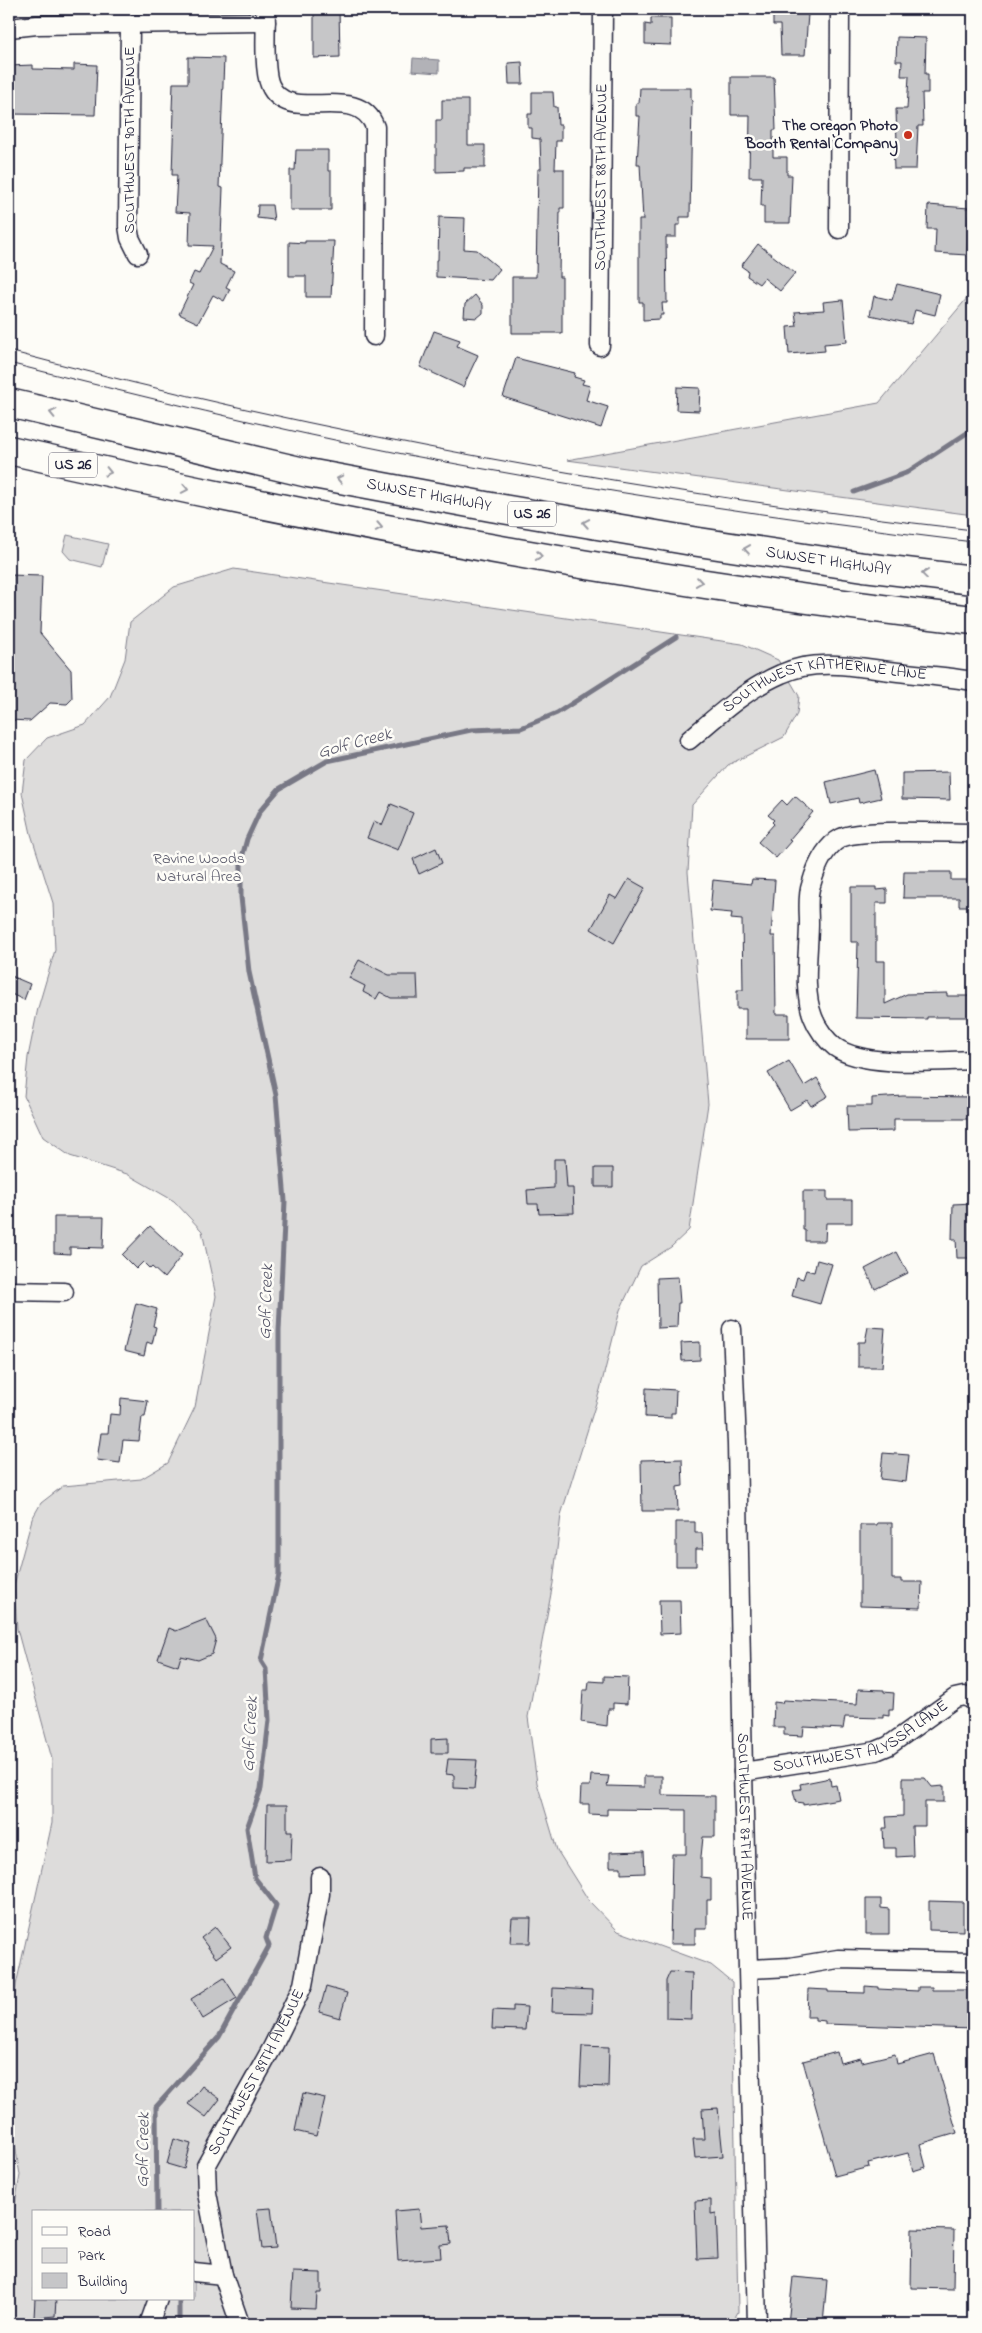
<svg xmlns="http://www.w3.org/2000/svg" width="982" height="2333" font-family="'Indie Flower',sans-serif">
<rect width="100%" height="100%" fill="#fdfcf7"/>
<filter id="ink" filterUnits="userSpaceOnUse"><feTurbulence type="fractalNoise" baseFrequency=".02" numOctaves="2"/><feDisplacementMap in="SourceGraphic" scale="10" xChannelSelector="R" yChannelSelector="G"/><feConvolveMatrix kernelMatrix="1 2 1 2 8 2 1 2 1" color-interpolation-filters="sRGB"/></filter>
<g filter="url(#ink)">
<path fill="#dddcdb" stroke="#807f8b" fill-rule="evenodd" d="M973,291v224l-406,-55 312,-57z
M67,535l41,9 -6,23 -32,-8 -7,-8z
M234,569l508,75 36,16 21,36 -2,18 -13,23 -56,28 -36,40 -4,67 20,232 -19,126 -18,17 -30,19 -21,44 -20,80 -39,125 -8,68 -25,134 9,66 20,67 32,51 29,30 93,34 21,17 6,330 -7,12h-722v-85l11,-64 -11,-68v-67l7,-55 36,-162v-64l-35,-130 -3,-44 18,-66 9,-16 22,-17 78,-7 27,-16 27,-56 21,-111 -14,-65 -28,-30 -47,-27 -57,-18 -27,-19 -19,-41 4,-39 10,-49 17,-58 -2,-47 -22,-69 -9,-41 4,-33 21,-22 38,-13 25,-28 15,-38 5,-37 44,-35zM34,2212h160v87h-160z"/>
<path fill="#b2b2b7" stroke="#787885" d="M413,58l26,2v13l-27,-2z"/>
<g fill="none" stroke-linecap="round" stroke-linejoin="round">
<path stroke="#787885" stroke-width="5" d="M854,492l52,-19 67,-44
M157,2212l-1,-105 63,-70 50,-91 -3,-8 10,-33 -21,-27 -8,-50 14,-39 8,-69 -3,-51 -5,-8 18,-87v-243l6,-130 -9,-106 -27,-123 -8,-75v-36l6,-22 13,-28 19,-22 48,-28 144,-31 50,-2 36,-15 119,-76
M179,2324v-25"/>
</g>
<path fill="#c6c6c8" stroke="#22223b" d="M314,9h25l1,48 -26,1z
M773,9h29v5h6l-3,41h-24l-1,-30h-7z
M651,18h20v27l-26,-1v-20l6,1z
M897,37l29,1 -1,36h3v19h-6l1,33h-5l-2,43h-22l-1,-25h4l-1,-35h11l2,-33h-8l1,-15h-6z
M188,57l36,1 -5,129 4,1 -3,76 14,7 -8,16 4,2 -6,12 -11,-6 -15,28 -19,-9 14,-29 -4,-2 5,-11 5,2 14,-28 -24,-1 1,-32 -15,-1 2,-37h-5l2,-65h-2l1,-27h15z
M522,62l1,22h-14l-1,-21z
M74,64l23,1 -2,50 -86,-1v-48l24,-1v4l41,1z
M731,77h43l2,53h-3v27h14v18h5l-2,48h-26v-17h-3l1,-29h-13l1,-62h-19z
M640,88h51v12h1l-2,117h-10v8h-4v12h-10l1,66h-5l1,12h-3v4l-17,1v-18h-4v-82h4l-3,-56h-3l3,-48h-4v-13h3z
M532,92h21l1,15h3l1,18h3v16h-5l-1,28h9v39h-4l-1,69h3v56h-50v-56h24l2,-108h3l-1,-30 -8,-1v-10h-4v-14h4z
M442,100h26v45h17v23h-21v3l-28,1v-52h6z
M296,150h32v21h3v39h-41v-40h5z
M258,205h14l2,15 -17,-2z
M928,205l41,3 -2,47 -32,-2 1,-24h-9z
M439,217l26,1 -1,31 13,1 23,19 -9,11 -55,-3v-17h2z
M305,241h29l-3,56h-25v-21h-17v-34l16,1z
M758,244l37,29 -15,18 -16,-13 -5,6 -12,-8 1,-5 -7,-5z
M897,284l43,10 -5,21 -20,-5 -4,14 -41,-9 4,-19 18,4z
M475,295l8,10v8l-6,5 -13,-1 1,-13z
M843,300l4,42 -23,2 1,7 -36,3 -2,-27 10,-1 -2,-14 29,-2 -1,-8z
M434,331l26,9 -3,6 21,9 -15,32 -43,-20z
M516,358l59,15 -1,4 10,3 -2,4 8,2 -4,14 22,7 -7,21 -98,-31z
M677,387l23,1 -1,23 -23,-1z
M9,575l33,1 -2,57 31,37 1,29 -5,5 -17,-1 -20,18 -21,-1z
M874,770l7,28 -22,5 -1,-5 -27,6 -5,-22z
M949,772l1,28 -48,-1v-26z
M795,796l18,16 -24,28 2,1 -15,17 -18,-16 16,-18 -2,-2 2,-2 -6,-5 14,-15 5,5z
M391,804l22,9 -15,37 -31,-12 7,-17 8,4z
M436,848l6,15 -23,11 -6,-15z
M904,872h47v8h22v26h-14v-8h-56z
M629,879l16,9 -31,55 -23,-14 19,-34 7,4z
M752,879l23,1 -4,56h4l1,78h13v25h-43v-30h-9v-19h6l-1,-70 -11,-1 1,-6 -22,-2 3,-31 38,4z
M851,887h25v3l11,-1v14h-11v58h9v43l22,-10 40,-1v3h26v21h-46v2l-71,-1 2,-76h-7z
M359,960l30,15h28l1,23h-27l-11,-6 -4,7 -13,-7 2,-6 -16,-8z
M9,975l21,9 -6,16 -15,-7z
M789,1061l15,25 13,-8 11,18 -17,10 -4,-6 -17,10 -22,-37z
M903,1096l70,1v22h-79v12l-46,1 -1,-26h25v-8z
M554,1159h11l2,29h6l1,25 -35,1 -1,-10h-10l-1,-14 27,-2z
M595,1168h18v19h-18z
M803,1191h24v9h25v23h-26l-1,18h-20v-11h-2z
M973,1203v55h-16l-1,-19h-4l1,-35z
M54,1217h50l-1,31 -33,-1v7l-16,-1z
M150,1226l32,29 -18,23 -12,-11 -2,2 -7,-7 -7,7 -14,-14z
M897,1252l11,21 -33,16 -10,-20z
M817,1260l15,4 -12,40 -28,-8 5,-19 6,2 3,-9 8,2z
M678,1277l2,26h-2l-1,24 -19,1 -1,-50z
M136,1303l21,6 -4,17 3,1 -4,17 -5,-2 -3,14 -20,-5z
M868,1327l17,1 -3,39h-24v-25h7z
M700,1342v18l-18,1 -1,-18z
M646,1388l30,2 -1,23h-4v5l-26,-1z
M121,1398l27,3 -3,16h-3l-3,24 -16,-1 -3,23 -23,-3 4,-27h7l2,-19 10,1z
M883,1453l26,2 -3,27 -26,-3z
M682,1459l1,27 -6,1 1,24h-36l-1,-51z
M676,1522h19v11h7l1,16h-7v17h-20z
M877,1523h15v56h9v3h21l-1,26 -61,-2v-81h17z
M659,1600h21l1,33 -21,1z
M206,1619l10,20 -4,15 -14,6 -17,-4 -3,10 -20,-7 11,-31 7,3z
M604,1676l24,1 -1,27 -14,-1v6h-5l-1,17 -26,-4 2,-32h5l1,-9 15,1z
M858,1689l26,1v2l10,1 -1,17h-4v6l-6,-1v3l-38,-1 -2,12 -39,-2 -1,9 -19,-1v-8h-11l1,-25 8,1 1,-3 74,4z
M448,1738v15h-17v-14z
M448,1759l29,1 -3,29 -20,-1v-13l-8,-1z
M591,1775l18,1 -2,10 37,1v-11h18v19l53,1v41h-12l-2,20v20l10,1v22h-4v29h-12v15h-25l2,-90h14v-44l-79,-1v6l-18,-1v-10h-9l1,-18h9z
M830,1778l1,8 5,-1 3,14 -36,6v-2l-7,-1 -3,-12 8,-1 -1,-5z
M903,1778h22l7,9 12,-1v16h-19v24h-13l1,30 -17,1v-9h-12l-1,-20h4l-1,-11 17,-1z
M267,1805h20v26h5l-1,29 -25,1z
M644,1851l1,22 -24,1v-7h-11v-15z
M866,1899h15v9l8,1v25h-23z
M929,1901l34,1v29l-34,-1z
M512,1918h19l-1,25h-20z
M215,1927l16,20 -15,11 -15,-20z
M670,1972l22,1 -1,46 -25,-1v-37z
M224,1978l13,20 -34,21 -12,-20z
M865,1986l13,1v2l40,2v-4h14v3h41v39l-148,-5v-3l-10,-1v-3h-8l1,-28 20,1v2l37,1z
M326,1987l21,6 -7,25 -21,-6z
M553,1988l40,2 -1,23 -40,-1z
M513,2006l14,1 -2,23 -33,-1 1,-19 20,1z
M582,2046l27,1 -1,40 -28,-1z
M837,2052l3,11 21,-5 1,4 33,-8 2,10 37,-10 23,79 -37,11 6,23 -13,4 -5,-18 -40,10 1,4 -34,9 -32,-115z
M202,2086l18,13 -14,18 -18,-13z
M303,2093l22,5 -9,38 -21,-5z
M718,2108l5,48 -28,2 -2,-19h11l-2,-30z
M174,2139l17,5 -7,25 -17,-5z
M711,2200v14l5,-1 2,45 -21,1 -2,-58z
M271,2208l5,40 -14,1 -5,-40z
M419,2209l2,18 28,-2 2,19 -11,1 1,13 -43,3 -3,-50z
M912,2229l42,1 -1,59 -42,-1z
M293,2272l28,1v20h-4l-1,16 -25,-1z
M793,2277l34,3 -4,44h-35z
M35,2299h21l-1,17 -21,2z"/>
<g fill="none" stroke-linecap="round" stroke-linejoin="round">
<g stroke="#22223b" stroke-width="21">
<g id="minor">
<path d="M266,9c0,18 -3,60 4,76 18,42 88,-5 105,42l-1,209"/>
<path d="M130,24l-2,202 2,12 8,16"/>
<path d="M9,28l28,-3 229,-3"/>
<path d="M839,229l1,-220"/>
<path id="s1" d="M600,346l3,-337"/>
<path id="s2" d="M689,740c28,-24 57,-51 92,-66 37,-17 79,-6 117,-2 25,3 50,5 75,9"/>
<path d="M973,833c-26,0 -113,-5 -132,5 -17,9 -25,29 -30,47 -4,11 -2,26 -2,38 0,29 -7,66 4,94 4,11 13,23 22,30 29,21 102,14 138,13"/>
<path d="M9,1291l55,1"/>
<path id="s3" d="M732,1329l5,115 6,328 14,552"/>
<path id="s4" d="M743,1772l133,-21 12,-5 67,-48 9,-2 9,4"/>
<path d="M749,1969l41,-2 48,-8 135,3"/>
<path d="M194,2272l29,3"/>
<path d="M149,2324l9,-25"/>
<path id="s5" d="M240,2324l-17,-49 -16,-82 -1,-27 66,-118 31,-63 17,-91v-17"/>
</g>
</g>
<g stroke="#22223b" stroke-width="31">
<g id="motorway">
<path id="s6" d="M9,403l299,70 183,34 201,34 172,26 109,13"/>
<path d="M9,450c318,72 640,133 964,170"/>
</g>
</g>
<use href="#minor" stroke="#fdfcf7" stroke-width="18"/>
<use href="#motorway" stroke="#fdfcf7" stroke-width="28"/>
<path stroke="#22223b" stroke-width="1" d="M9,351c316,84 639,142 964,179
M9,363c130,33 262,65 394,91 189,36 379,65 570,88"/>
</g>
<defs><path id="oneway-chevron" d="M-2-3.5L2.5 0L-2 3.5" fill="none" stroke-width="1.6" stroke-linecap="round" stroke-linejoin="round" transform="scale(1.25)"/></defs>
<g stroke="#9a9aa2">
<use href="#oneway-chevron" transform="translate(53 413) rotate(-167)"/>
<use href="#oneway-chevron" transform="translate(108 472) rotate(13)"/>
<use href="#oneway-chevron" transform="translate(340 479) rotate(-169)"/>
<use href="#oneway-chevron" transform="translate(185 489) rotate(11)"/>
<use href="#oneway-chevron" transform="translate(586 523) rotate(-170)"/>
<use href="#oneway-chevron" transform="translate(379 527) rotate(11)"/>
<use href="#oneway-chevron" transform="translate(747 549) rotate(-172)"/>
<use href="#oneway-chevron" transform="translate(539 556) rotate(9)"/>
<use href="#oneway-chevron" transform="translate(925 574) rotate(-173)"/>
<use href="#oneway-chevron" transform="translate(699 582) rotate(8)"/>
</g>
</g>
<circle fill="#c8321e" stroke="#fdfcf7" stroke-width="2" cx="908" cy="135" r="5"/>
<g text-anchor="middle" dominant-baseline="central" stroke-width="5" stroke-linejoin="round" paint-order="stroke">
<g fill="#fdfcf7" stroke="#646373" stroke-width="1">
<rect x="49" y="452.5" width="48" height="25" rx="4"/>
<rect x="508" y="501.5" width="48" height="25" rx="4"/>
</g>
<g font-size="15" font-weight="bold" fill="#22223b">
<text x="73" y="465">US 26</text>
<text x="532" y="514">US 26</text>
</g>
<g font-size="16" font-weight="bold" fill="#22223b" stroke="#fdfcf7" text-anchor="end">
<text x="898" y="126">The Oregon Photo<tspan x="898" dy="18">Booth Rental Company</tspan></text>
</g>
<g font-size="16" fill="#22223b" stroke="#fdfcf7">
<text transform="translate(130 140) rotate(-90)">SOUTHWEST 90TH AVENUE</text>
<text stroke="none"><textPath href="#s1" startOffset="169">SOUTHWEST 88TH AVENUE</textPath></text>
<text stroke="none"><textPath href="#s6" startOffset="430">SUNSET HIGHWAY</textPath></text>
<text stroke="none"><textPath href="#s6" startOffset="835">SUNSET HIGHWAY</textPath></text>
<text stroke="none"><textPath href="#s2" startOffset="154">SOUTHWEST KATHERINE LANE</textPath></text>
<text stroke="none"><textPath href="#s4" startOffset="125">SOUTHWEST ALYSSA LANE</textPath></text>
<text stroke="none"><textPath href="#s3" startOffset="498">SOUTHWEST 87TH AVENUE</textPath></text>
<text stroke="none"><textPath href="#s5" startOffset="269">SOUTHWEST 89TH AVENUE</textPath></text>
</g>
<g font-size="16" fill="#5a5a6b" stroke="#fdfcf7">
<text x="199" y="859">Ravine Woods<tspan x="199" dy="18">Natural Area</tspan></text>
</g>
<g font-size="18" font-style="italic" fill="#545466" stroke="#fdfcf7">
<text transform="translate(355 744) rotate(-15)">Golf Creek</text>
<text transform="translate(267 1302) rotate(-88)">Golf Creek</text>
<text transform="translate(251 1734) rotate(-87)">Golf Creek</text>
<text transform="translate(144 2150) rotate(-89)">Golf Creek</text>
</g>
</g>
<rect width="982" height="2333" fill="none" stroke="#fdfcf7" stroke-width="30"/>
<rect x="15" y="15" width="952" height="2303" fill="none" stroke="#22223b" stroke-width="2" filter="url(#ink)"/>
<rect x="32" y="2210" width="162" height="90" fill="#fdfcf7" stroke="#a5a5ac"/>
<rect x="42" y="2227" width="25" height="8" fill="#fdfcf7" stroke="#a5a5ac"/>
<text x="78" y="2236" font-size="15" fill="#22223b">Road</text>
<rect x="42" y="2248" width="25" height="15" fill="#dddcdb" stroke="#a5a5ac"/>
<text x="78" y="2260" font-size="15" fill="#22223b">Park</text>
<rect x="42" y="2273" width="25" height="15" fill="#c6c6c8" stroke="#a5a5ac"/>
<text x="78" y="2286" font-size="15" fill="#22223b">Building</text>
</svg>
